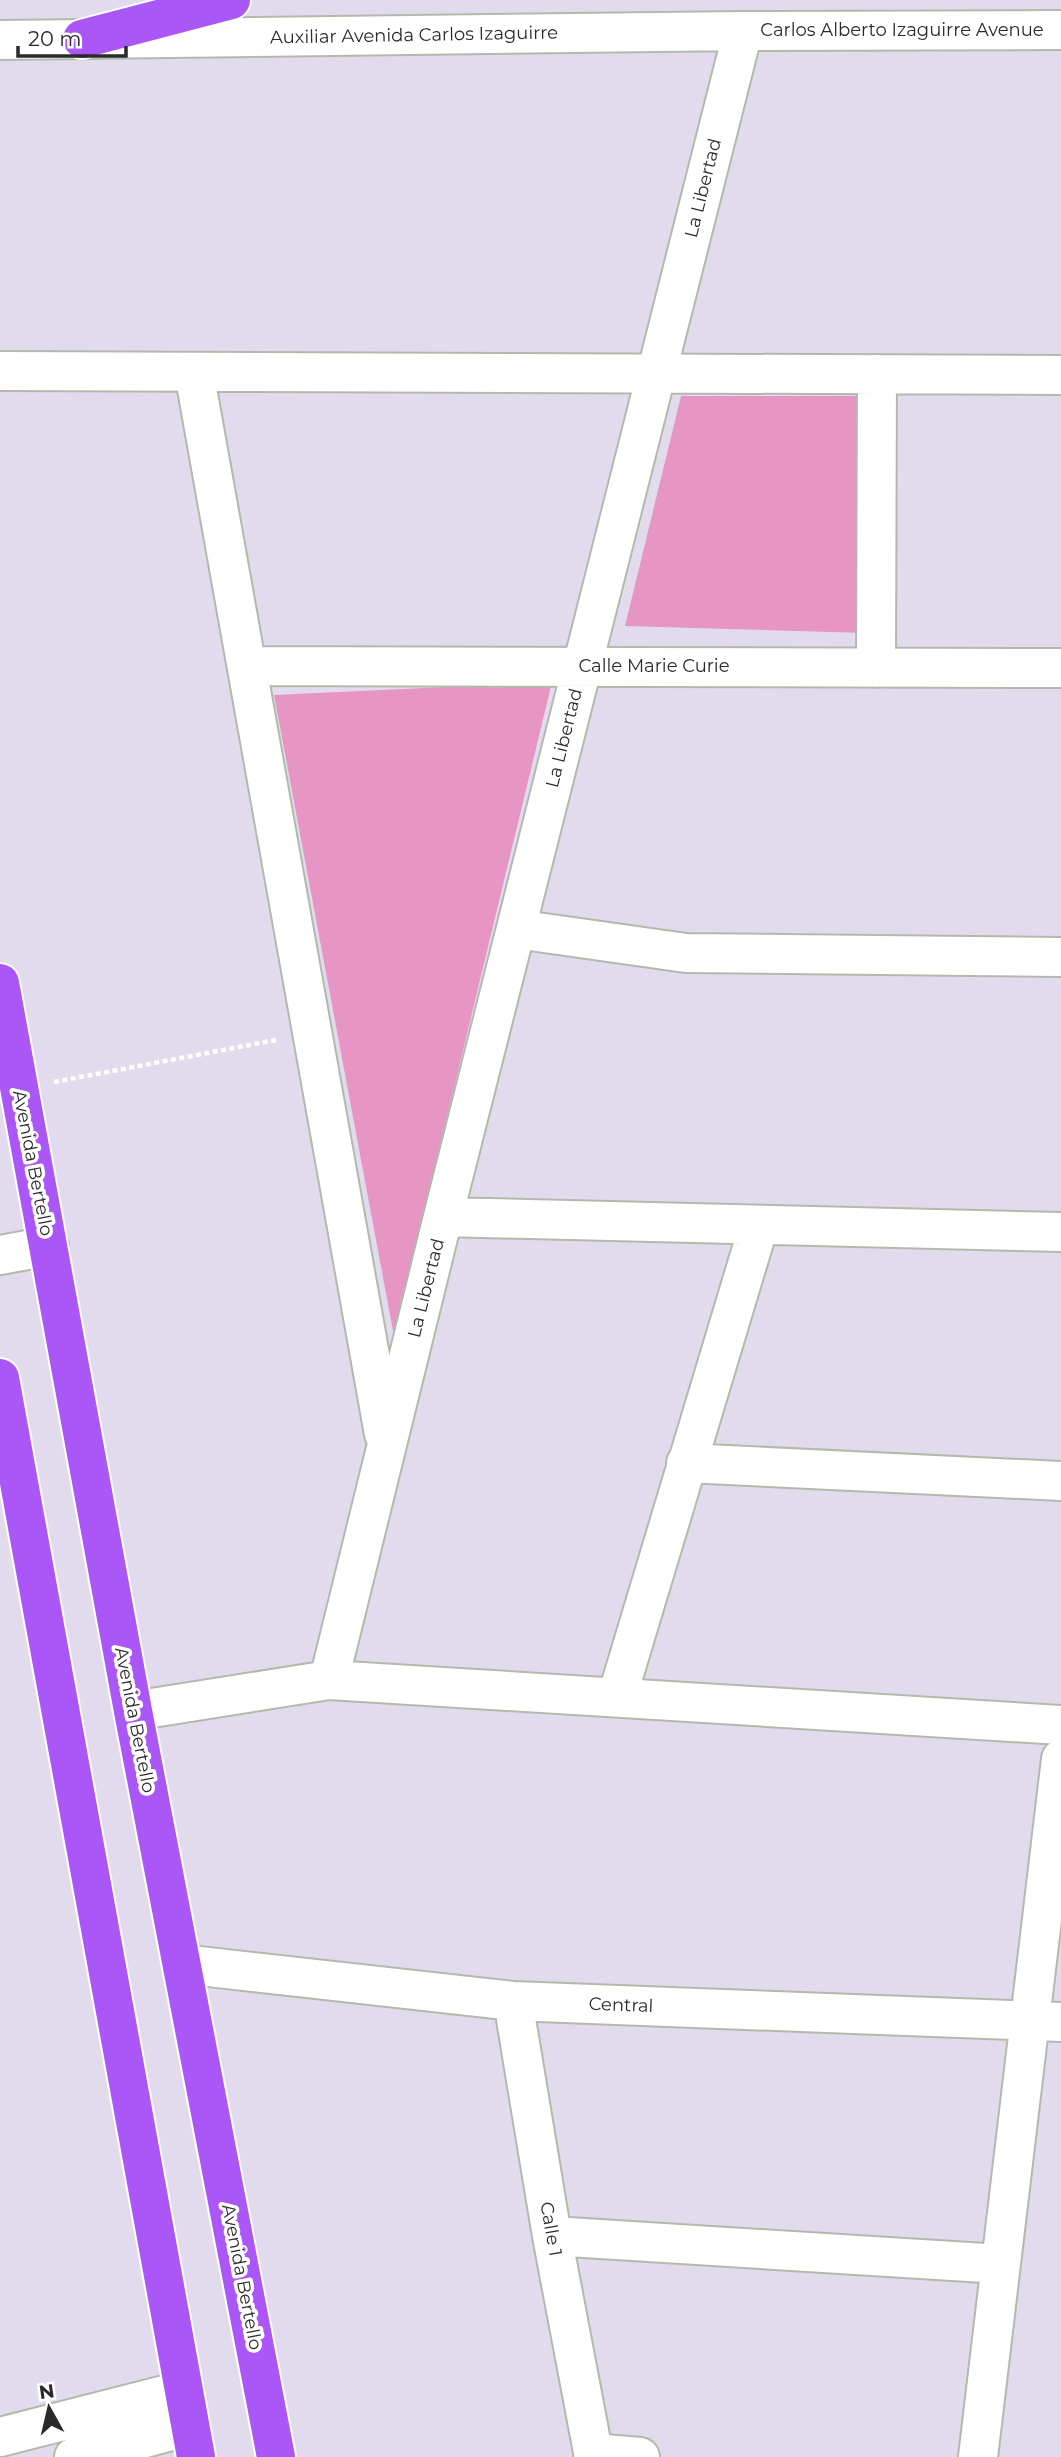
<svg xmlns="http://www.w3.org/2000/svg" width="1061" height="2457" font-family="Montserrat,sans-serif">
<rect width="100%" height="100%" fill="#e1dbed"/>
<path fill="#e695c4" d="M681,396h190l-5,237 -241,-7z
M552,682l-158,654 -120,-641z"/>
<g fill="none" stroke-linecap="round" stroke-linejoin="round">
<g stroke="#b2bbab" stroke-width="42">
<path id="minor" d="M0,40l743,-9 318,-1
M0,371l1061,4
M194,372l190,1062
M247,666l814,2
M876,668l1,-294
M516,929l170,24 375,4
M443,1217l618,15
M0,1255l49,-9
M686,1463l375,18
M329,1680l114,-463 300,-1186
M617,1697l142,-472
M133,1711l196,-31 732,45
M182,1964l331,37 548,21
M513,2001l39,235 42,221
M552,2236l449,28
M0,2437l184,-47
M593,2453l47,4
M74,2457l116,-31
M978,2457l83,-698"/>
</g>
<g stroke="#fff" stroke-width="42">
<path id="major" d="M82,39l149,-39
M0,983l133,728 143,746
M0,1378l196,1079"/>
</g>
<path stroke="#fff" stroke-width="4.5" stroke-dasharray="5 3.5" stroke-linecap="butt" d="M54,1082l222,-42"/>
<use href="#minor" stroke="#fff" stroke-width="38"/>
<use href="#major" stroke="#ab56f7" stroke-width="38"/>
</g>
<g text-anchor="middle" dominant-baseline="central" stroke-width="7" stroke-linejoin="round" paint-order="stroke">
<g font-size="18" fill="#2a2a2a" stroke="#fff">
<text x="902" y="30">Carlos Alberto Izaguirre Avenue</text>
<text transform="translate(414 35) rotate(-1)">Auxiliar Avenida Carlos Izaguirre</text>
<text transform="translate(703 188) rotate(-76)">La Libertad</text>
<text x="654" y="666">Calle Marie Curie</text>
<text transform="translate(564 738) rotate(-76)">La Libertad</text>
<text transform="translate(33 1163) rotate(79)">Avenida Bertello</text>
<text transform="translate(426 1288) rotate(-76)">La Libertad</text>
<text transform="translate(135 1720) rotate(79)">Avenida Bertello</text>
<text transform="translate(621 2005) rotate(2)">Central</text>
<text transform="translate(551 2229) rotate(80)">Calle 1</text>
<text transform="translate(242 2277) rotate(79)">Avenida Bertello</text>
</g>
</g>
<g transform="translate(49 2408) rotate(352)" stroke="#ffffff" stroke-width="5" paint-order="stroke">
<path d="M0-5L12 26L0 18L-12 26Z" fill="#2a2a2a"/>
<text y="-10" font-size="19" font-weight="bold" text-anchor="middle" fill="#2a2a2a">N</text>
</g>
<path d="M18 46v10h108v-10" fill="none" stroke="#2a2a2a" stroke-width="3.5"/>
<text x="28" y="46" font-size="21" fill="#2a2a2a" stroke="#ffffff" stroke-width="5" paint-order="stroke">20 m</text>
</svg>
